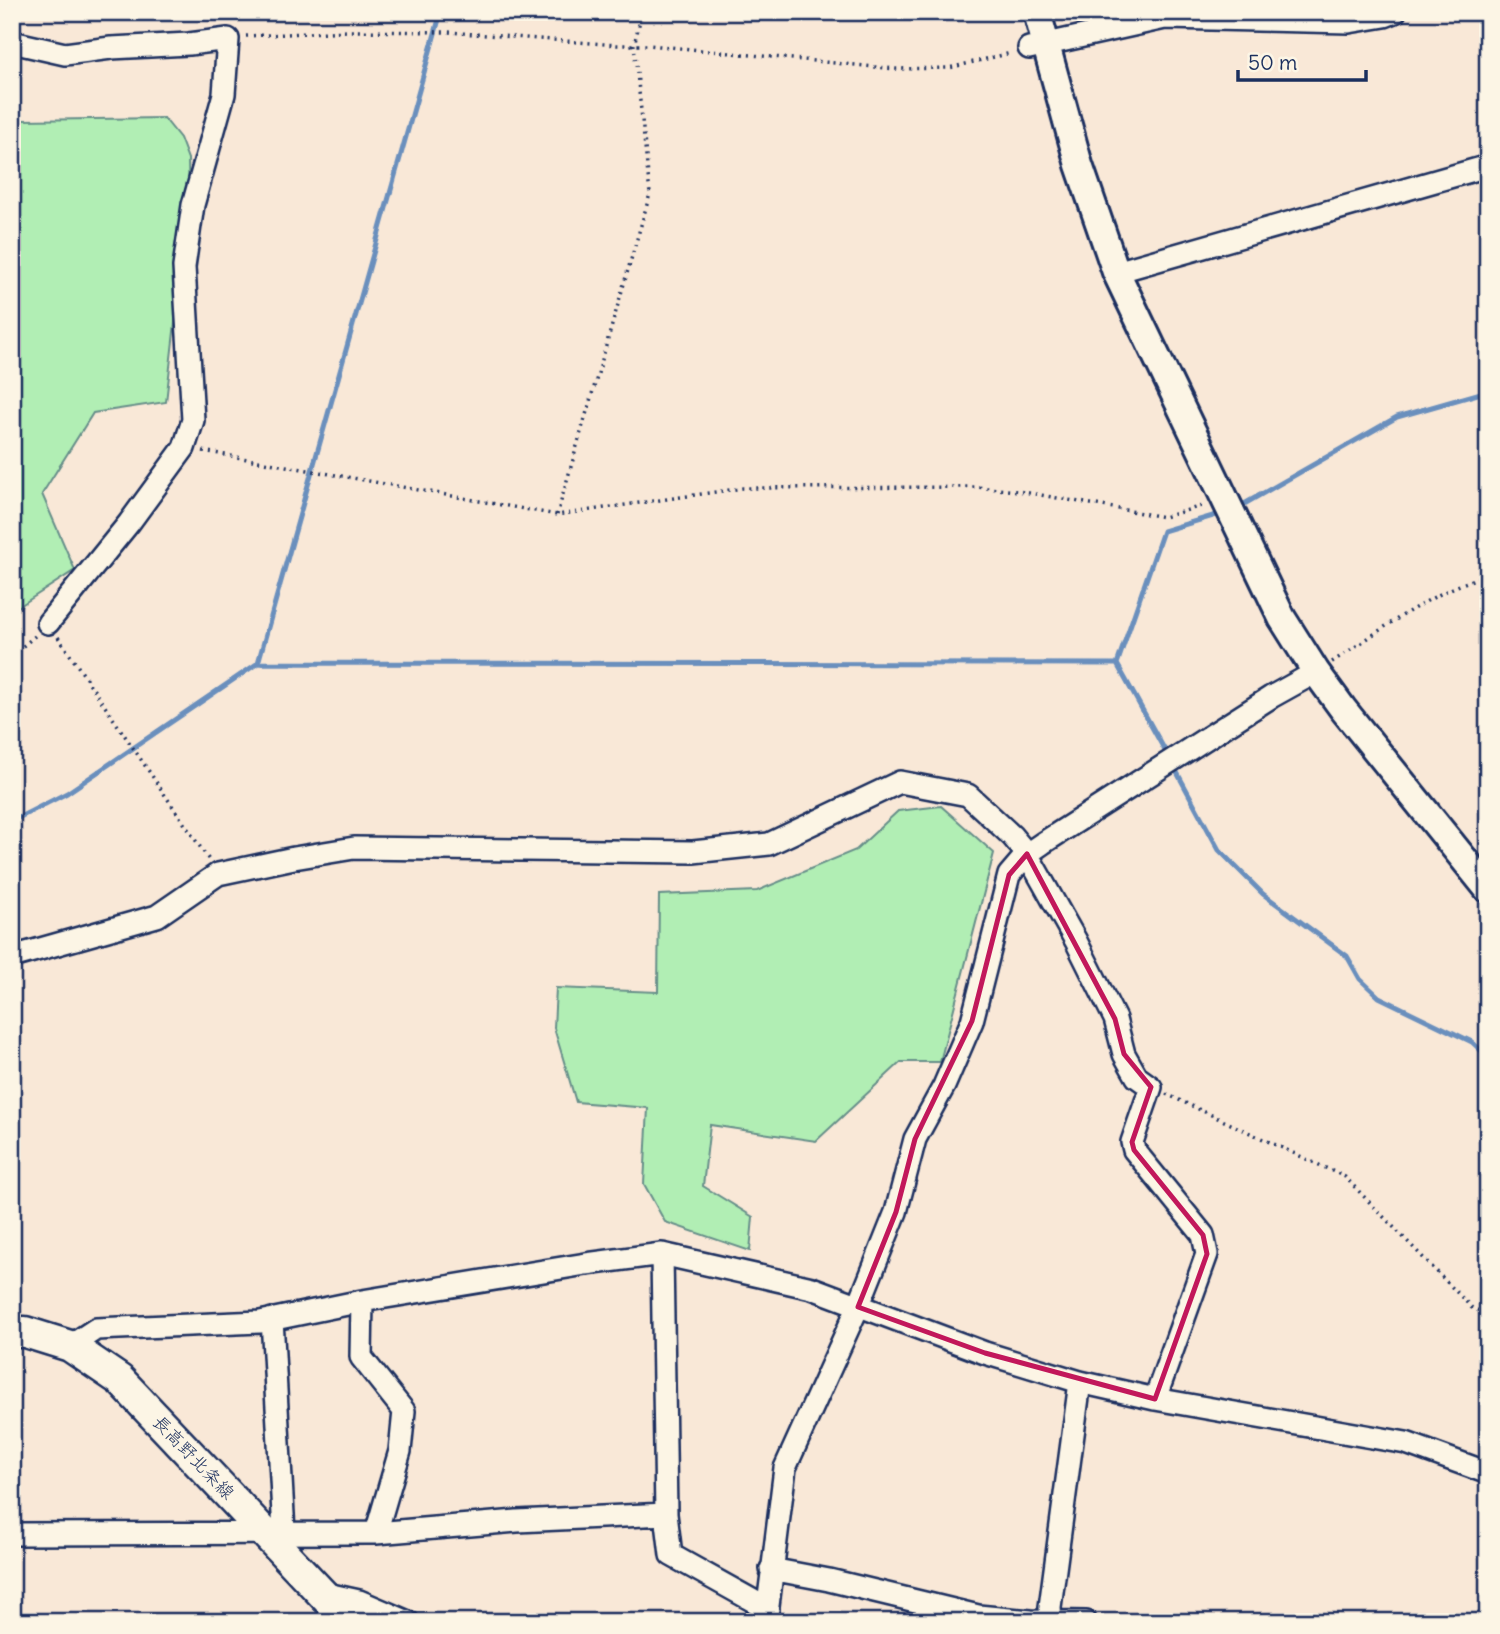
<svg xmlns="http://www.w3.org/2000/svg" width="1500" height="1634" font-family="Delius,'Klee One',sans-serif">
<rect width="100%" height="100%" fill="#f9e8d7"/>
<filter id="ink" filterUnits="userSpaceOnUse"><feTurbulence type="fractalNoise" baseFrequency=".0143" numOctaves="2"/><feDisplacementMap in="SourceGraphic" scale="14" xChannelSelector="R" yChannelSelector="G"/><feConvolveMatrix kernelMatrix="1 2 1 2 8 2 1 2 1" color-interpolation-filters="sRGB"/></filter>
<g filter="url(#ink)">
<path fill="#b1eeb4" stroke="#668e89" stroke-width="2" d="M12,113l9,7 143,-2 16,20 8,21 1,41 -23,202 -73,11 -51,81 33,76 -63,41z
M941,806l53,47 -54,209h-39l-85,79 -106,-16 -7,61 50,31 -3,34 -85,-29 -21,-38 4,-76 -72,-6 -22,-74 2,-40 102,4 1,-97 98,-4 99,-41 42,-39z"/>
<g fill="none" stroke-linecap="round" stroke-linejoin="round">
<path stroke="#6a8fbd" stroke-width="5" d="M1239,507l158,-90 91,-26
M258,663l859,1 51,92
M1117,664l46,-133 60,-18
M1173,765l46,85 44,44 84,62 13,23 19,18 93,45 16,15
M12,821l55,-28 191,-130 183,-651"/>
<g stroke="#1b2f5e" stroke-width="26">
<path id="minor" d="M12,42l53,12 46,-6 78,-4 39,-5 -4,55 -31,111 -9,62 9,153 -9,28 -55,75 -81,100
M1029,48l136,-30 184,4 36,-6 10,-4
M1116,272l372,-106
M12,957l145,-41 61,-42 76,-16 60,-10 339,4 76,-8 131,-62 68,13 44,41 15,18 49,87 39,78 9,35 13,23 14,10 -19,55 2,8 69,85 4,19 -52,145
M662,1254l4,260 5,41 97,54
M362,1301l-1,56 43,54 -4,40 -24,82
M272,1319l12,213
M70,1346l26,-17 164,-7 102,-21 224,-37 76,-10 150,34 173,65 95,29 75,17 251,44 82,30
M12,1534l364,-1 141,-12 149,-7
M771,1569l58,11 149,36 53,5 55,1
M322,1593l37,8 49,21
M1051,1621l-1,-14 30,-225
M766,1622l19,-154 73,-161 38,-95 19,-73 29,-53 28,-65 37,-146 18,-21 16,-11 228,-146 45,-25"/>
</g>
<g stroke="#1b2f5e" stroke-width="32">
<path id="tertiary" d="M1037,12l42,153 37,107 166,346 34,54 27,37 145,180"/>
</g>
<g stroke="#1b2f5e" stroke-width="35">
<path id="secondary" d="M12,1332h13l45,14 50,34 229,242"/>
</g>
<path stroke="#1b2f5e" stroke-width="3.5" stroke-dasharray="2 5" stroke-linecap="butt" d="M246,36l102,-5 100,1 169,13h32l247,24 53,-1 62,-15
M203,451l354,64 186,-27 234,-1 41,4 146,26 41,-12
M557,515l93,-321 -16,-149 8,-33
M58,637l151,223
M12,655l23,-19
M1332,662c50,-32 99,-71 156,-87
M1166,1094l179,83 127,131 16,6"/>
<use href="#minor" stroke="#fcf5e5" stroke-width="21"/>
<use href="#tertiary" stroke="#fcf5e5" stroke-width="26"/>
<use href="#secondary" stroke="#fcf5e5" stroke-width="30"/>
</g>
</g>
<path fill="none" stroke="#c2185b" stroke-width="5" stroke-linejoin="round" d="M1027,854l88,165 9,35 27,33 -19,55 2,8 69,85 4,19 -52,145 -170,-46 -127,-46 38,-95 19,-73 57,-118 37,-146z"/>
<g text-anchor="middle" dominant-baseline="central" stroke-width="7" stroke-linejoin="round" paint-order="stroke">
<g font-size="18" fill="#1b2f5e" stroke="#fcf5e5">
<text transform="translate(194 1457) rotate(46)">長高野北条線</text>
</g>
</g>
<rect width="1500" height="1634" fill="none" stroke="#fcf5e5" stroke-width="42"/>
<rect x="21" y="21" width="1458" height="1592" fill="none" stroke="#1b2f5e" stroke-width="2.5" filter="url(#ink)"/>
<path d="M1238 70v10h128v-10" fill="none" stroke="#1b2f5e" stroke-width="3.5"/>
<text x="1248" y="70" font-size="21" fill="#1b2f5e" stroke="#fcf5e5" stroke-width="5" paint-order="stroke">50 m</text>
</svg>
